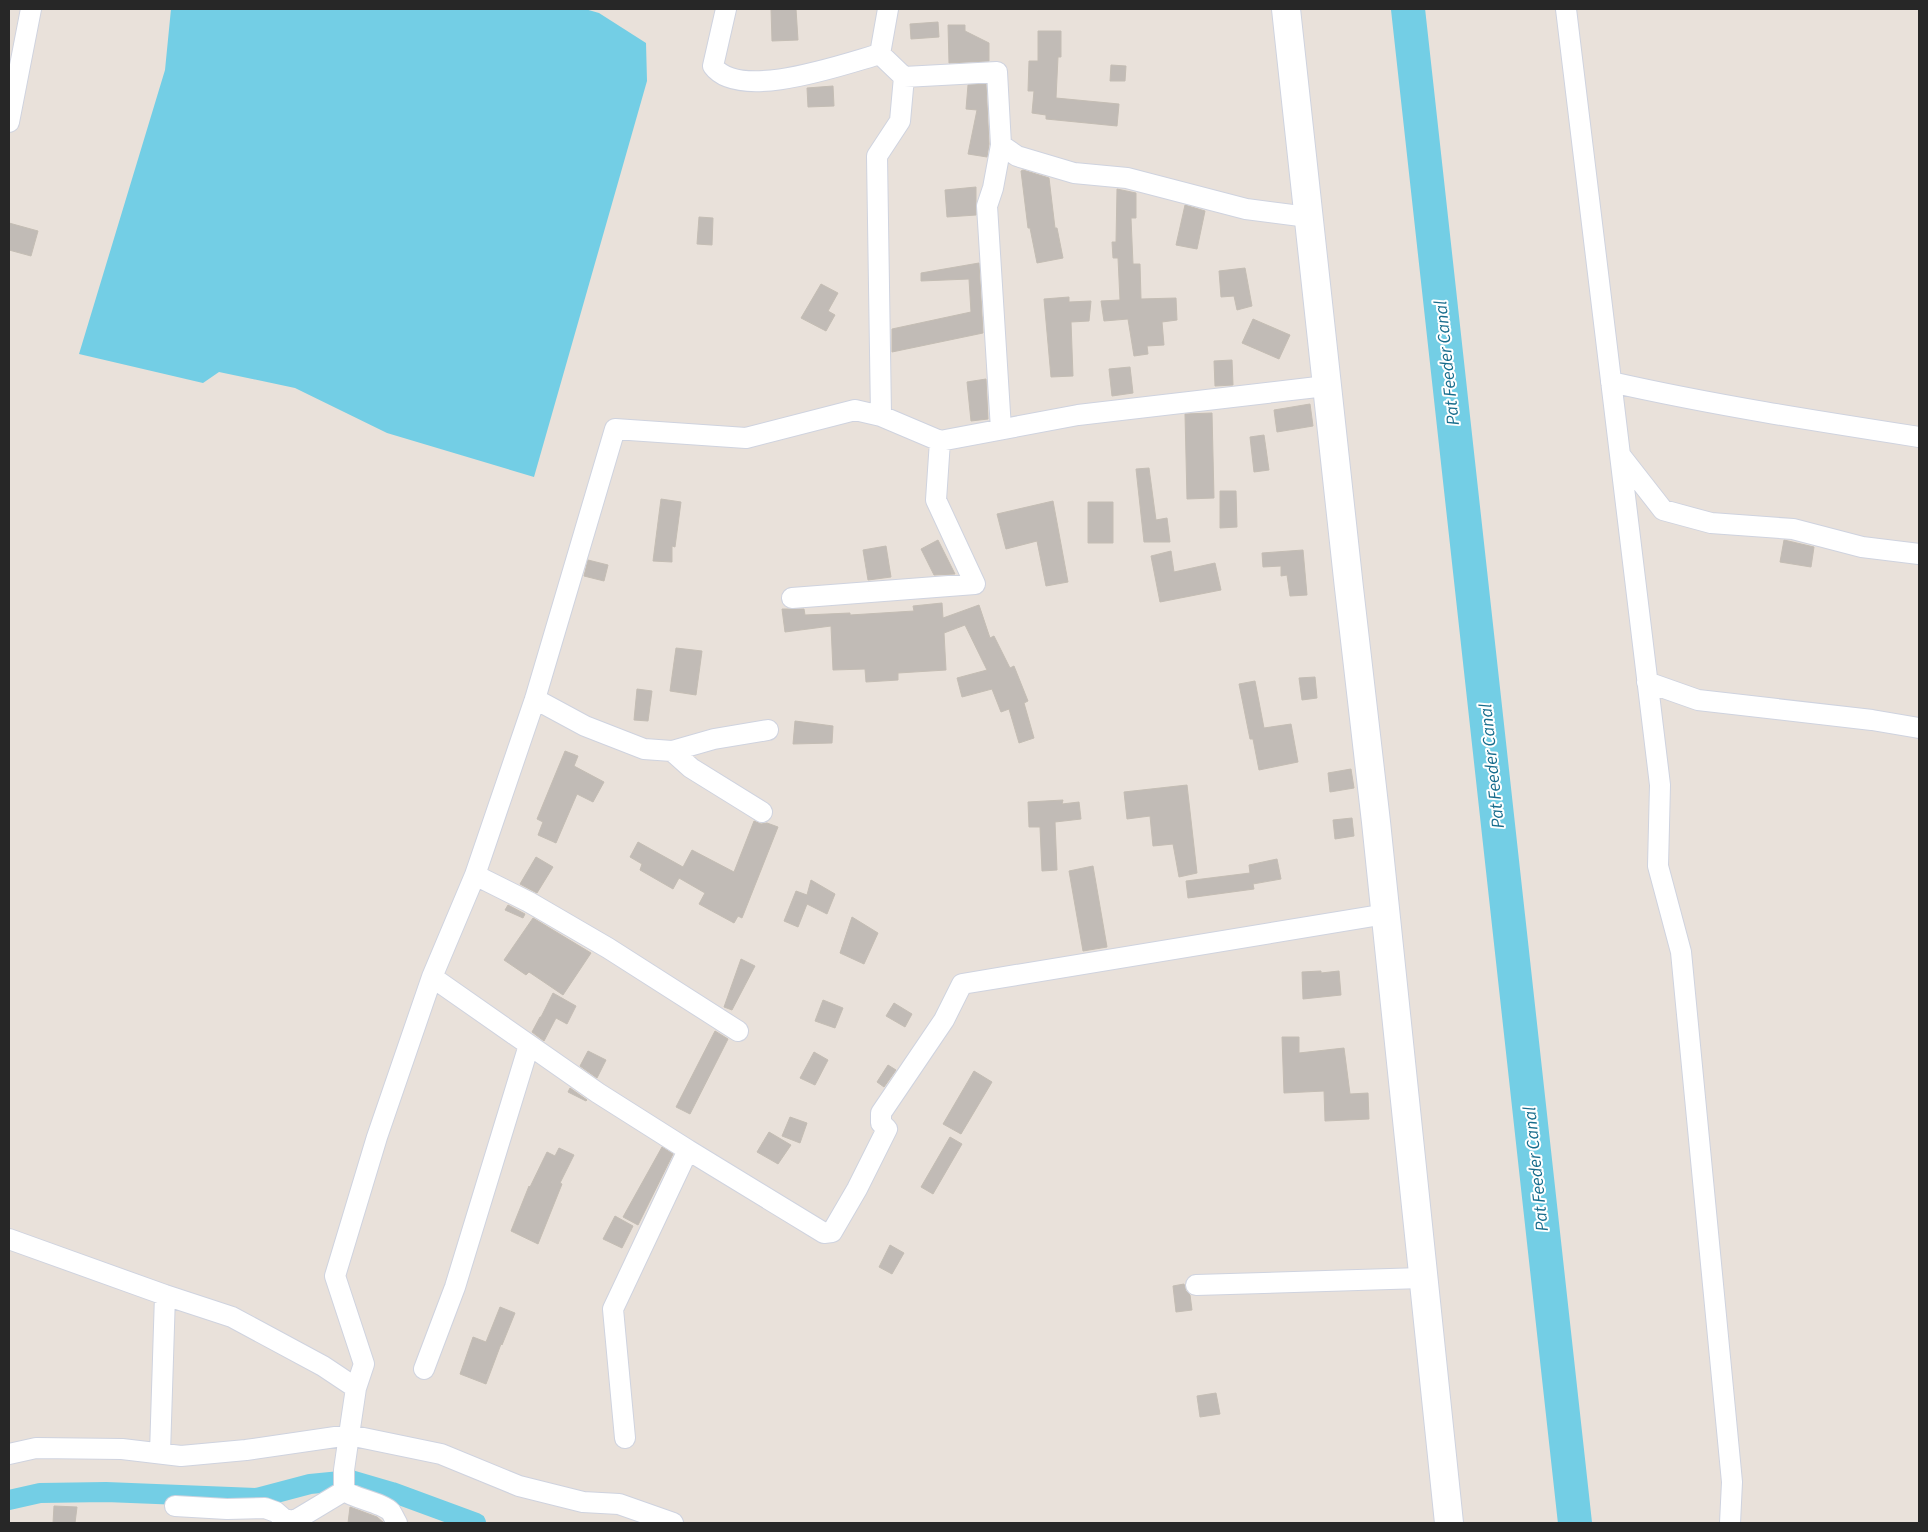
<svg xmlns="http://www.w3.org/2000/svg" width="1928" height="1532" font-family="'Source Sans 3',sans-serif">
<rect width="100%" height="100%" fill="#e9e1da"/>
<path fill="#73cee5" d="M171,9h414l14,4 47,30 1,38 -113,396 -147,-44 -92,-45 -76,-16 -16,11 -124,-29 86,-284z"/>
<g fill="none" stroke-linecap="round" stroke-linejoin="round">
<path stroke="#73cee5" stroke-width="20" d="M9,1500l31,-7 66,-1 151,6 53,-14 41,-4 41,12 84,31"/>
<path stroke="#73cee5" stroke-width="34" d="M1408,9l167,1514"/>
</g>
<path fill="#c1bbb6" stroke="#c4bdb4" d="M771,9h25l2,31 -26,1z
M938,22l1,15 -28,2 -1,-15z
M948,25h17v6l24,12v18l-40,2z
M1038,31h23v26h-3l-2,41 63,6 -2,22 -71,-7v-4l-14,-2 2,-22h-6l1,-30h9z
M1111,65l15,1 -1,15h-15z
M986,84l3,60 -2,13 -19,-3 9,-44 -11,-1 2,-24z
M833,86l1,20 -26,1 -1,-19z
M1023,170l26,8 6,50h2l6,30 -26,5 -7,-35h-2l-7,-57z
M976,187v28l-29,2 -2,-27z
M1117,189l19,4v25h-5l2,46h7l1,35 35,-1 1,22 -15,2 2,23 -17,1 1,8 -14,2 -6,-37 -24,2 -3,-20 19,-1 -2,-42h-5l-1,-16h4z
M1185,205l20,6 -8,38 -21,-4z
M699,217l14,1 -1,27 -15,-1z
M9,223l29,8 -7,25 -22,-6z
M979,263l4,70 -91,19v-23l79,-17 -2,-33 -48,2v-8z
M1245,268l7,38 -15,4 -3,-14 -13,1 -2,-26z
M821,284l17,9 -10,18 7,4 -9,16 -25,-13z
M1069,297v5l22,-1 -2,20 -18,1 2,54 -22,1 -7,-78z
M1253,319l37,16 -11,24 -37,-16z
M1232,360l1,25 -18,1 -1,-25z
M1130,367l3,26 -21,3 -3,-27z
M986,379l2,40 -17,2 -4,-39z
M1310,404l3,22 -36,6 -3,-22z
M1212,413l2,85 -27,1 -2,-85z
M1264,435l5,35 -15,2 -4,-35z
M1149,468l7,52 11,-2 3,24h-26l-8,-73z
M1220,491h16l1,36 -17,1z
M661,499l20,3 -6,45 -3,-1v16l-19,-1z
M1053,501l15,81 -22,4 -9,-45 -31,8 -9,-35z
M1088,502h25v41h-25z
M938,540l17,34 -21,1 -13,-26z
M1784,540l30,7 -3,20 -31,-5z
M886,546l5,31 -23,3 -5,-30z
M1303,550l4,45 -17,1 -3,-21 -6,1v-10l-18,1 -1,-14z
M1171,551l3,21 41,-9 6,27 -61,12 -9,-46z
M588,560l20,5 -4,16 -20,-5z
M942,603l1,15 36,-13 11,33 4,-2 16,32 4,-2 14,35 -4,2 10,35 -15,5 -10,-34 -8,3 -9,-23 -30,8 -5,-19 30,-8 -22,-45 -21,8 2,37 -48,3v7l-32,2 -1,-13 -32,1 -2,-44 -46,6 -3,-23h22l1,6 45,-2v2l64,-4 -1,-5z
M676,648l26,3 -6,44 -26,-4z
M1315,677l2,21 -15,2 -3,-22z
M1255,681l9,47 27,-4 7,38 -39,8 -6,-31h-3l-11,-55z
M637,689l15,2 -4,30 -14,-1z
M795,721l38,5 -1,17 -39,1z
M565,751l13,5 -4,10 30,16 -11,20 -16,-8 -21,49 -18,-8 5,-13 -6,-3z
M1351,769l3,19 -24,4 -2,-19z
M1187,785l10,88 -18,4 -6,-33 -20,2 -3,-30 -23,3 -3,-27z
M1063,800l-1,4 17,-2 2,17 -26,3 2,48 -15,1 -2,-44h-11l-1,-25z
M1352,818l2,18 -19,3 -2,-19z
M754,821l7,3 6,-1 11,4 -36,91 -4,-2 -4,7 -35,-19 6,-11 -26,-15 -6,11 -33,-19 2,-6 -12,-7 8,-15 45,25 9,-17 42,22z
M536,857l17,10 -16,26 -17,-9z
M1277,859l4,20 -28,5 1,5 -66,9 -2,-17 64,-8 -1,-8z
M1093,866l14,81 -24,4 -14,-80z
M811,880l24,14 -8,20 -20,-10 -9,23 -14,-6 12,-30 11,4z
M508,905l17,9 -2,4 -18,-8z
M852,917l26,16 -14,31 -24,-11z
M533,918l58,35 -28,42 -34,-23 -3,3 -22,-15z
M741,959l14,7 -23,44 -8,-3z
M1321,971v2l18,-2 2,24 -38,4 -1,-27z
M553,993l23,13 -9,18 -11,-6 -12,23 -12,-9 8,-15h1z
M823,1000l20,8 -8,20 -20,-7z
M894,1003l18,11 -7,13 -19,-11z
M715,1031l13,8 -38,75 -14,-7z
M1282,1037h17v16l45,-5 6,46 18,-1 1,26 -44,2 -1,-30 -40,2z
M588,1051l18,9 -9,18 -17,-12z
M814,1052l14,8 -13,25 -15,-7z
M888,1065l8,5 -12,17 -7,-5z
M974,1071l18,11 -31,52 -18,-10z
M570,1088l17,12 -1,1 -18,-9z
M790,1117l17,6 -7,20 -18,-7z
M769,1132l22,13 -13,19 -21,-12z
M950,1137l12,7 -29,50 -12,-7z
M662,1147l11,7 -35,71 -15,-8z
M559,1148l15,7 -14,28 2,1 -24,60 -27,-13 18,-45 1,1 17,-35 8,4z
M615,1216l18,10 -11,22 -19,-9z
M890,1245l14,8 -12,21 -13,-7z
M1184,1284l2,7 4,4 2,15 -16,2 -3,-26z
M500,1307l15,6 -13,32 -1,-1 -15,40 -26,-10 13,-37 13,5z
M1216,1393l4,21 -20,3 -3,-21z
M54,1506l23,1 -2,16h-22z
M350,1507l27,10 7,6h-36z"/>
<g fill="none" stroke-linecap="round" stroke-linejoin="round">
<g stroke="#cfd3df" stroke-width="22">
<path id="street" d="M726,9l-13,57c26,36 131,-2 167,-12
M1566,9l94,776 -2,81 23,86 51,530 -2,41
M880,54l24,23 93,-5 4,73 16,11 57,17 53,5 119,31 62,8
M880,54l8,-45
M9,122l22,-113
M1001,145l-8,43 -6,18 14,223
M1611,382c102,23 205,39 308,55
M881,416l-4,-260 23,-35 4,-44
M1620,455l43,55 48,13 82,6 69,18 57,7
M792,598l183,-14 -39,-84 4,-59 138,-26 248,-29
M1647,682l51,18 174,20 47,8
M535,699l50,27 59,23 28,2 19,17 71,44
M672,751l42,-12 54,-9
M475,875l54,27 79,46 130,83
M688,1150l136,83 8,-1 25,-43 30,-60 -6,-6v-10l63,-93 18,-36 424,-70
M9,1239l156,56 67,22 91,49 33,22 -7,47 92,19 78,32 64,16 36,2 54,19
M1196,1285l226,-7
M424,1369l31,-82 74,-242
M356,1388l8,-24 -29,-88 42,-139 55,-160
M625,1438l-12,-129 75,-159 -90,-57 -166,-116 43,-102 60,-176 80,-270 131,9 109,-28 26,6 59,25
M160,1453l5,-158
M9,1454l27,-6 86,1 59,7 65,-6 103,-15 -5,35v21
M344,1491c12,8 39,12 47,21 2,3 4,8 6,11
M175,1506l52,3 38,-1 11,4 8,7 10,2 50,-30"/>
</g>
<g stroke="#cfd3df" stroke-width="30">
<path id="secondary" d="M1286,9l63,579 27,234 73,701"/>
</g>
<use href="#street" stroke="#fff" stroke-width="20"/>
<use href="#secondary" stroke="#fff" stroke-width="28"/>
</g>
<g text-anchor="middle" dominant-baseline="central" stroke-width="4" stroke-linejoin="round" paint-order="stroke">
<g font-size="18" font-style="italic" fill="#166c8c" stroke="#fff">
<text transform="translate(1447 363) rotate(-96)">Pat Feeder Canal</text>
<text transform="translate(1492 766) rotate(-96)">Pat Feeder Canal</text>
<text transform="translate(1536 1169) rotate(-96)">Pat Feeder Canal</text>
</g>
</g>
<rect width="1928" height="1532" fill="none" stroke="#272727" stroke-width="20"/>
</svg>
